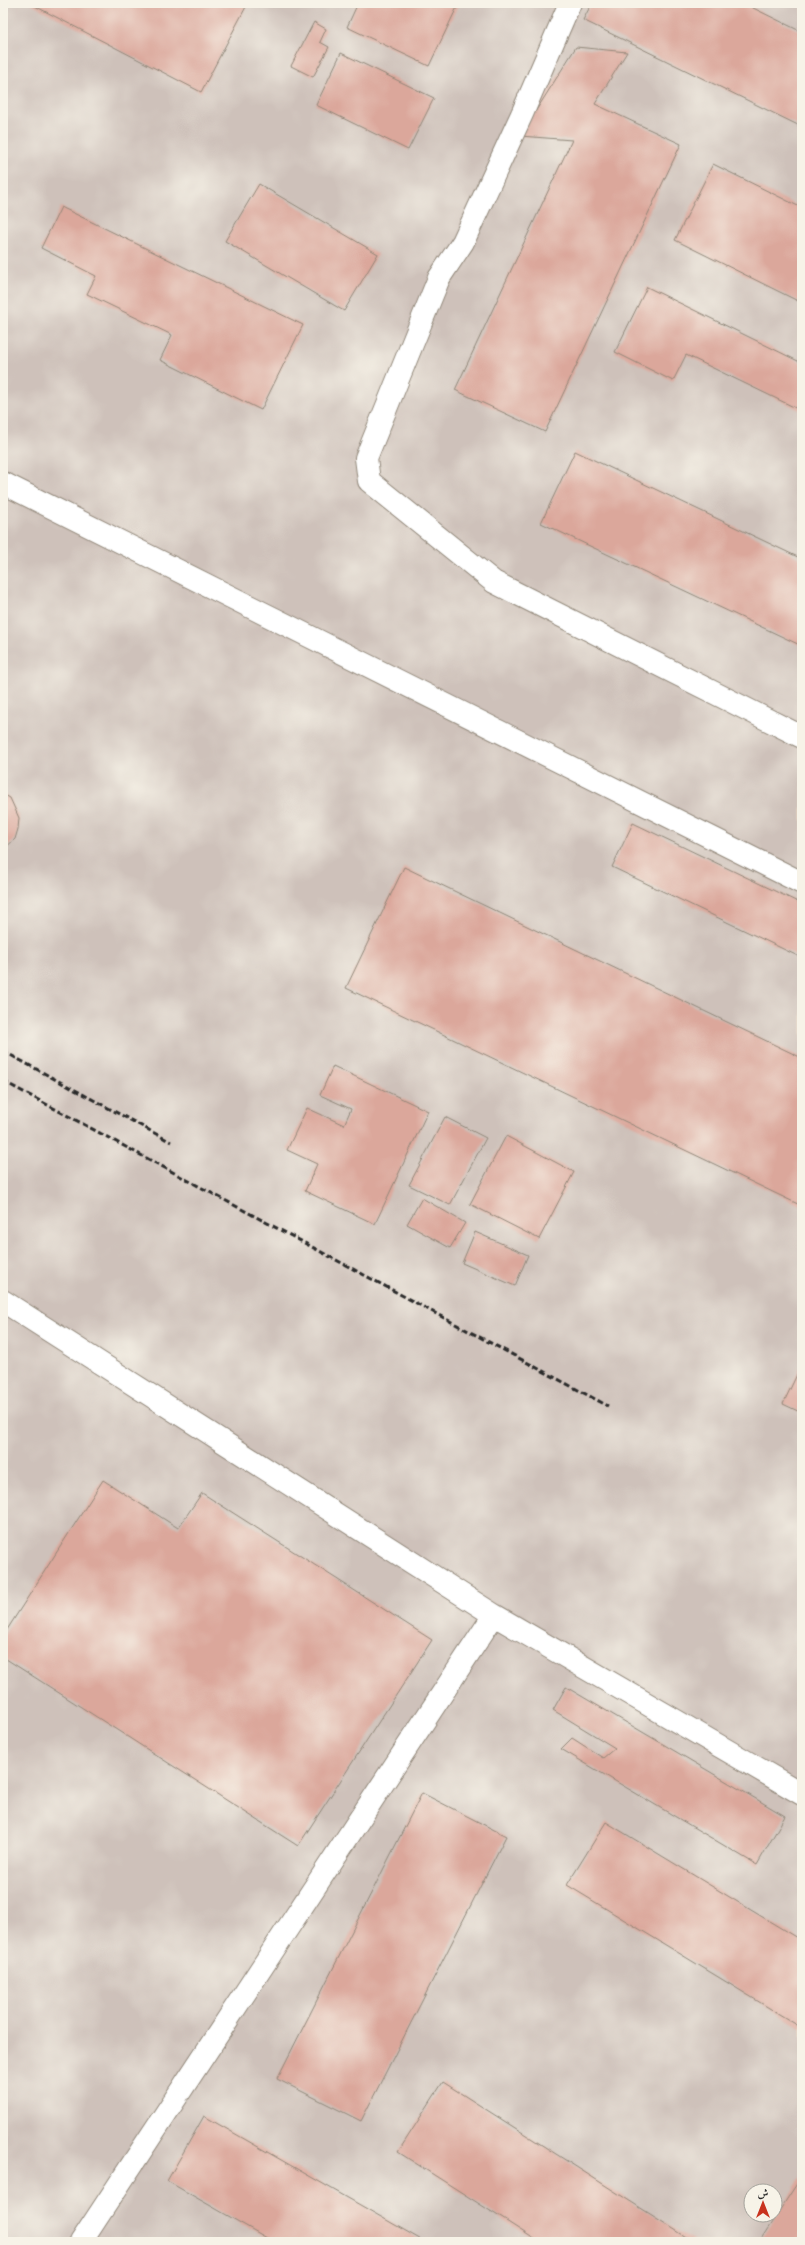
<svg xmlns="http://www.w3.org/2000/svg" width="805" height="2245" font-family="'Gentium Book Plus',Amiri,serif">
<rect width="100%" height="100%" fill="#f7f3e8"/>
<filter id="ink" filterUnits="userSpaceOnUse"><feTurbulence type="fractalNoise" baseFrequency=".025" numOctaves="2"/><feDisplacementMap in="SourceGraphic" scale="8" xChannelSelector="R" yChannelSelector="G"/><feConvolveMatrix kernelMatrix="1 2 1 2 8 2 1 2 1" color-interpolation-filters="sRGB"/></filter>
<filter id="wash" filterUnits="userSpaceOnUse"><feTurbulence type="fractalNoise" baseFrequency=".012" numOctaves="4" result="noise"/><feDisplacementMap in="SourceGraphic" scale="16" xChannelSelector="R" yChannelSelector="G"/><feGaussianBlur stdDeviation="0.9" result="paint"/><feColorMatrix in="noise" values="0 0 0 0 0 0 0 0 0 0 0 0 0 0 0 0 0 1.4 0 .05"/><feComposite in="paint" operator="in"/></filter>
<g filter="url(#wash)">
<rect width="100%" height="100%" fill="#f5e0c6"/>
<path fill="#cec1ba" fill-rule="evenodd" d="M3,3h799v2239h-799zM751,2191h24v24h-24z"/>
<g id="blocks">
<path fill="#dba79b" d="M29,3h219l-47,89z
M358,3h101l-30,63 -82,-39z
M592,3h151l59,29v95l-219,-107z
M314,22l12,7 -6,13 9,5 -16,30 -22,-11z
M576,47l51,5 -32,52 86,40 -136,288 -90,-42 117,-250 -52,-4z
M341,53l93,45 -26,52 -92,-45z
M713,164l89,44v95l-127,-63z
M259,184l119,70 -34,57 -119,-70z
M61,207l242,118 -42,85 -101,-50 12,-25 -85,-41 9,-18 -55,-28z
M647,287l155,76v48l-116,-56 -13,26 -58,-29z
M575,451l227,108v87l-261,-123z
M3,794l7,4 9,20 -1,11 -3,10 -12,11z
M633,823l169,81v54l-190,-91z
M404,867l398,191v148l-456,-218z
M333,1066l95,45 -53,113 -70,-33 12,-27 -30,-14 20,-42 37,17 7,-16 -31,-14z
M445,1117l41,21 -36,67 -41,-20z
M506,1136l68,36 -35,67 -69,-35z
M422,1198l43,25 -15,25 -43,-24z
M475,1232l53,23 -13,31 -53,-23z
M802,1364v49l-19,-9z
M103,1480l75,48 24,-35 230,147 -134,206 -295,-189v-21z
M566,1687l219,129 -28,49 -196,-116 11,-11 31,20 12,-10 -62,-38z
M422,1793l84,43 -145,285 -84,-42z
M606,1822l196,119v87l-235,-143z
M443,2082l251,160h-155l-141,-90z
M204,2116l221,126h-151l-107,-61z
M802,2176v66h-43z"/>
</g>
</g>
<g filter="url(#ink)">
<use href="#blocks" fill-opacity="0" stroke="#908678" stroke-width="1"/>
<g fill="none" stroke-linecap="round" stroke-linejoin="round">
<g stroke="#908678" stroke-width="24">
<path id="minor" d="M570,3l-48,111 -59,128 -24,36 -73,180 3,23 125,101 308,155
M3,483l799,400
M3,1301l491,314 308,179
M81,2242l413,-627"/>
</g>
<use href="#minor" stroke="#fff" stroke-width="22"/>
<path stroke="#2b2b2b" stroke-width="3" stroke-dasharray="6 3" stroke-linecap="butt" d="M3,1051l168,91
M3,1081l605,325"/>
</g>
</g>
<rect width="805" height="2245" fill="none" stroke="#f7f3e8" stroke-width="16"/>
<g transform="translate(763 2203)"><circle r="19" fill="#f7f3e8" stroke="#a5a39c"/>
<path d="M0-3L7 15L0 10L-7 15Z" fill="#c8321e"/>
<text y="-6" font-size="11" font-weight="bold" text-anchor="middle" fill="#2b2b2b">ش</text>
</g>
</svg>
